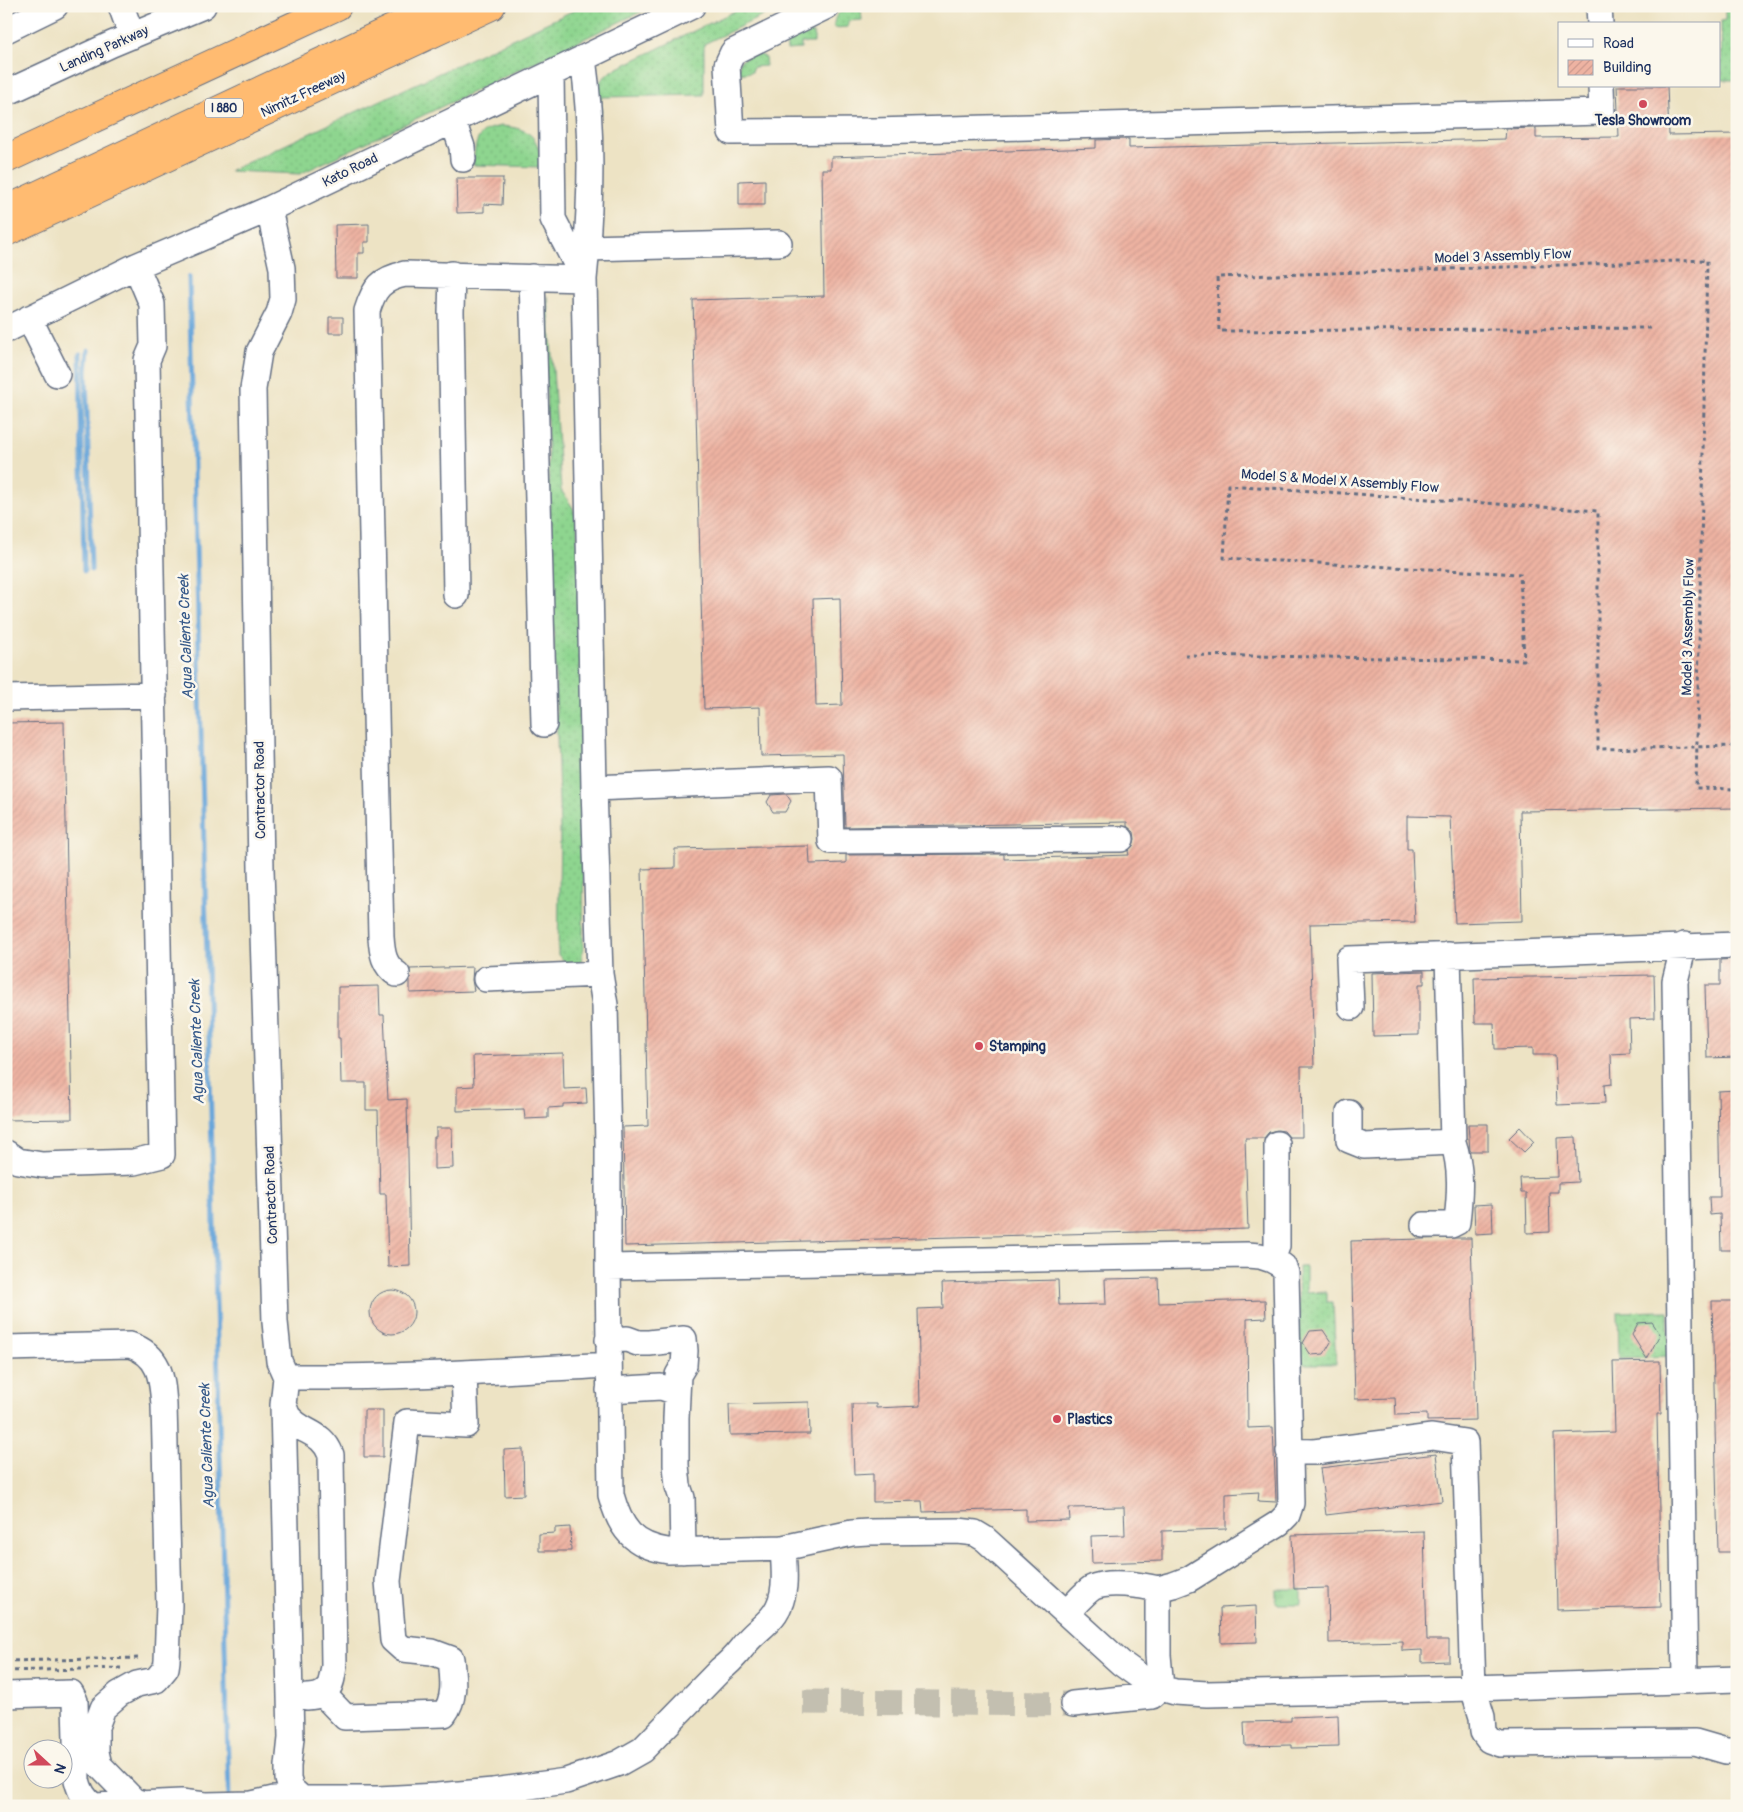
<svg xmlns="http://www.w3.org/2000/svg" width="1743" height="1812" font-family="Pangolin,sans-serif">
<defs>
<pattern id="grass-tufts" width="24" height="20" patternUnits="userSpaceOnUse" patternTransform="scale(1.25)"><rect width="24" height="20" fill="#8ed58f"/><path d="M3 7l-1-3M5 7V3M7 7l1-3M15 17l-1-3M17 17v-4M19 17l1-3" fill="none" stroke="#7ab77e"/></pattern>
<pattern id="garden-dots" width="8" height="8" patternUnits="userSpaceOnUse" patternTransform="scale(1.25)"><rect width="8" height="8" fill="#8ed58f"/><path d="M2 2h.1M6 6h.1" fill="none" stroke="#7ab77e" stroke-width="1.8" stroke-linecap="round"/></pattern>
<pattern id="building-hatch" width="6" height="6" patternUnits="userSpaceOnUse" patternTransform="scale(1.25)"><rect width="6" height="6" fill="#eeb3a2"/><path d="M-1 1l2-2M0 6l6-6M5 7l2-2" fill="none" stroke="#cc9a8e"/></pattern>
</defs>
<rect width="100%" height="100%" fill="#fbf7ec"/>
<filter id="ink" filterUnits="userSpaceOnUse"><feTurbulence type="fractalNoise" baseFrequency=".02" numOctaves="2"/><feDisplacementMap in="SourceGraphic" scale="10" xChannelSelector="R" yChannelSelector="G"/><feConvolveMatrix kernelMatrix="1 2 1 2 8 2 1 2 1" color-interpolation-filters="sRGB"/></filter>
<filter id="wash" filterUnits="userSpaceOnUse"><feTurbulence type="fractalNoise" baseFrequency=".0096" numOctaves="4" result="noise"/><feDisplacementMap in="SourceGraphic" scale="20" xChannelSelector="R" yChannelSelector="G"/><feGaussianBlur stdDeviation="1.12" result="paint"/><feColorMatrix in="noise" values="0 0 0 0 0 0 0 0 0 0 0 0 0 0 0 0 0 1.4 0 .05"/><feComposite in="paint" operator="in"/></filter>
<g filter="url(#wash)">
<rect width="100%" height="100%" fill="#ede3c4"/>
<path fill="url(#grass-tufts)" stroke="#548276" d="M1276,1589h25v15h-23l-2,-3z"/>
<path fill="url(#garden-dots)" stroke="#548276" d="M583,6h70l-353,168 -71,-3z
M745,6h38l-79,38v51l-103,2v16h-5l1,-29 13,-12z
M1722,6h15v74h-15l-1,-59 4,-1v-13z
M852,7l9,4 1,9 -14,1v6l-14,1c-1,-14 6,-17 18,-21z
M804,30l10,4v9h-13v6l-14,1c-2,-15 5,-14 17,-20z
M756,53l9,4 1,9 -13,1 -1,5 -14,2 2,-13z
M501,126c30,2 39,12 40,41l-68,-2c3,-24 2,-34 28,-39z
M548,296l13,194 12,18 4,12 7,310 -1,119 -2,13 -14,2 -9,-9 2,-124 -16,-511z
M1298,1267h8v26l20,-1v10h7l3,62h-36z
M1668,1311l1,45 -50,2 -1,-46z"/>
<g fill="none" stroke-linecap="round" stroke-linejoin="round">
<path stroke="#68a6da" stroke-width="5" d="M189,277l40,1521
M88,350l-2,22 5,198
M80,354l4,217"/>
</g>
<g id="blocks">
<path fill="url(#building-hatch)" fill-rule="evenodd" d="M1617,86h50l2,49 68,-1v674l-217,3 2,110 -67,2 -5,-106 -43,-1v33h5l3,73 -105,2 4,143h-13l1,70h-13l-5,-6 -7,-1 -8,2 -5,6h-19l3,91 -623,17 -2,-119 25,-1 -6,-257 33,-1v-19l134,-3 1,18 36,-1v-8l158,-1v5l125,-4 -1,-4 5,-5 2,-7 -1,-7 -7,-6v-4l-282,5 -2,-73 -82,2 -1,-49 -56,2 -11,-409 131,-4 -2,-127h9v-12l265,-9v-8l33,-1v9l376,-9 1,-10 30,-1v10l83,-1zM840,598l2,107 -26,1 -3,-107z
M456,178h47l-1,27 -18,-1v8l-27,1z
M765,180v25h-26v-24z
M369,224v18h-5v11h-6v25h-22l-1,-53z
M329,317h14v16h-14z
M64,722l8,397 -66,1v-397z
M786,794l5,7 -6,11h-12l-6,-10 4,-7z
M1737,959v98l-30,1 -2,-73h15v-25z
M473,967l-1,13 2,11 -64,2v-24z
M1424,971v13h-5v51l-46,1 -1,-63z
M1654,975l1,43 -26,1 1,34 -19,1 1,30 -8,1 1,18 -48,2 -2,-50h-22v-7l-38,1 -1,-26h-19l-1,-45z
M379,986l1,29h4l4,85 19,-1 3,167 -22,1 -2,-73h-6l-2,-84h-12v-27h-25l-1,-45h-2v-51z
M563,1053l1,36 22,-1 1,15 -24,1v3l-15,1v10l-23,1 -1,-10 -67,2v-24l17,-1 -1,-30z
M1737,1090v160h-16l-1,-36 -10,1 -1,-18h11l-2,-106z
M1468,1124h20v27h-18z
M1520,1127l14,15 -10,10 -15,-14z
M436,1128h16l1,40 -19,1v-32h2z
M1576,1137l2,45 -20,1v9h-9l1,40 -23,1 -1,-40h-5l-1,-15 38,-1 -1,-39z
M1492,1204l1,29 -18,1 -1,-29z
M1457,1238h14l5,182 -49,1v-7l-31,1 -1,-17 -40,1 -4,-158z
M1158,1278l1,25 106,-3 1,18 -19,1 1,109 25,-1 3,75 -18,-1 1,-9 -33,2v35l-64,2v30l-70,2 -1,-27 34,-1 -1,-28 -55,1 1,12 -44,1v-12l-103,3 -1,-11 -49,1v-28l-19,1 -2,-71h24v4l44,-2 -2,-97 25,-1 -1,-25 116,-3 1,25 47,-1 -1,-25z
M370 1312a22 22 0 1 1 44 0a22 22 0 1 1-44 0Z
M1712,1301h25v251h-19z
M1652,1322l8,12 -13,25 -15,-24 6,-12z
M1323,1330l8,12 -7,12 -13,1 -8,-12 7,-12z
M1660,1361l1,53h-4l4,193 -104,3 -3,-176 61,-2 -2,-70z
M809,1402l1,32 -80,1 -1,-31z
M364,1410h19v47h-19z
M523,1449l1,46 -19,1 -1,-46z
M1436,1454l6,47 -116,14 -6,-47z
M570,1527l1,24h-32v-17l16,-1v-5z
M1424,1531l3,109h22v21l-27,1v-12l-20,1v-10l-73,2 -1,-55 -34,1 -2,-54z
M1256,1606l1,36 -36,1 -1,-35z
M1338,1715l1,32 -47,1v-3l-47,1 -1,-24 47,-1v-4z"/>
</g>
</g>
<g filter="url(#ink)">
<use href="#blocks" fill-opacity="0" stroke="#646e82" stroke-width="1"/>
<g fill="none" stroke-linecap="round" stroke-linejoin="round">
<path stroke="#c3bfb0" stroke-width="25" stroke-dasharray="25 12" stroke-linecap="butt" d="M803,1702l270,2"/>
<g stroke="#646e82" stroke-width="28">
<path id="minor" d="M121,6l11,30
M827,6l-94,46 -6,13 4,67 143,-1 728,-19 -1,-26
M1599,6l1,18
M6,30l49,-24
M583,58c10,71 8,150 1,221l10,509 6,186 5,31 3,139v123l3,228c9,33 22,51 57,56l115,-3 69,-15 16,-1 90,-1 17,2 10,6 136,124 25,18 15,7 -3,-33v-66l15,-4 16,-6 90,-56 8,-8 4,-12 -5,-230 -3,-7 -11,-6 5,-14v-102
M551,74l2,145 31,60
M6,93l106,-49 91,-38
M453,121l9,26 1,12
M269,209l13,59 1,31 -4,14 -20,39 -6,37 8,480 14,453 4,39 7,16
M587,248l192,-5
M452,274l-1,38 5,283
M532,277l12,447
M29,318l28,56
M6,330l130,-64 133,-57 423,-203
M6,698l148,-3
M594,788l235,-10 2,63 290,-2
M1684,945l-9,36 10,699
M397,974c-13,-8 -15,-21 -16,-37l-14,-626c7,-23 14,-32 38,-37l179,5
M486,979l114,-5
M1351,1007l-2,-48 388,-14
M1349,1113v27l15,6 89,-4
M6,1153l12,8 24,4 92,-3 28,-7 -15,-795 6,-14 -1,-42 -16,-38
M1424,1225h27l6,-3c3,-27 5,-54 -4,-80l-5,-187
M608,1267l639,-12 13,1 12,4
M608,1340l19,-1 11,4h11l35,-4 1,12 -1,14 -6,10 -2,43v47l2,21 4,12 1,53
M6,1348l124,-3c30,10 32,32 34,60l5,200 -2,56 -1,7 -10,12 -19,4 -18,10 -16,14 -7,19v25l3,13 35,36 7,2
M286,1377l-3,28 8,333 -3,28v13l3,10 10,9
M286,1377c108,1 215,-6 323,-12
M609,1390l52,-3 15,5
M283,1405c2,3 3,8 5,11 13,18 34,14 43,39l3,211c-3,20 -4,30 -27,31
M1289,1451l25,1 118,-15 33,5 8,246 9,29 1,15 6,8 11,4 195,-2 31,9h11
M1066,1613c8,-7 17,-19 26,-25 15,-8 50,-3 66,1
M323,1694l22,23 99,-3c12,-16 9,-35 7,-55l-19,-7 -29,-3 -10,-9 -5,-59 19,-159 59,3 -2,-52
M6,1695l65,-2 4,8 2,79c3,12 7,18 16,26
M1073,1704l79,-8 9,-8 14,4 32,2 266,-6 264,-9
M95,1806l86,-4 24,3 47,-1 22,-5h104l59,-3 56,-5 73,-10 53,-18 23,-13 79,-81c11,-8 15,-14 24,-25 8,-11 22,-19 30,-31 13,-19 9,-44 8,-65"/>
</g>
<g stroke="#646e82" stroke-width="30">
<path id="highway" d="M6,159l331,-153
M6,210l435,-204
M6,232l485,-226"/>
</g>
<path stroke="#646e82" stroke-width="3" stroke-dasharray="4 4" stroke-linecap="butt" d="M1650,328l-431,3 -2,-54 490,-17 -11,528 41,1
M1185,655l339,5 -4,-86 -296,-16 4,-73 370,26v238l139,-3
M6,1661l134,-3
M6,1671l115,-3"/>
<use href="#minor" stroke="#fff" stroke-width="25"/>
<use href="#highway" stroke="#ffbb71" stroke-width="28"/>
</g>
</g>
<g fill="#d1495b" stroke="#fbf7ec" stroke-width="2">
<circle cx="1643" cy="104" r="5"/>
<circle cx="979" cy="1046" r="5"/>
<circle cx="1057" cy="1419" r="5"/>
</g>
<g text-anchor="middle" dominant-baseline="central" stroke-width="5" stroke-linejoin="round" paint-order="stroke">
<rect fill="#fbf7ec" stroke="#5e6b89" stroke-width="1" x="205" y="98.5" width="38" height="19" rx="4"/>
<g font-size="12" font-weight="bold" fill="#1b2f5e">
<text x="224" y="108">I 880</text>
</g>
<g font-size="14" fill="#1b2f5e" stroke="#fbf7ec">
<text transform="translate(104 49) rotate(-24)">Landing Parkway</text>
<text transform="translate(303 94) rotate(-25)">Nimitz Freeway</text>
<text transform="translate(350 170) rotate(-26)">Kato Road</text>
<text transform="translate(1503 256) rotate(-2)">Model 3 Assembly Flow</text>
<text transform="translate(1340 481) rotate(4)">Model S &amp; Model X Assembly Flow</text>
<text transform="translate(1688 627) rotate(-89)">Model 3 Assembly Flow</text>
<text transform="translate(260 790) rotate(-91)">Contractor Road</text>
<text transform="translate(271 1195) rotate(-92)">Contractor Road</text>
</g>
<g font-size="14" font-weight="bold" fill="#1b2f5e" stroke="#fbf7ec" text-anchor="start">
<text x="1643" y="120" text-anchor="middle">Tesla Showroom</text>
<text x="989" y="1046">Stamping</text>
<text x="1067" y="1419">Plastics</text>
</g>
<g font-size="15" font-style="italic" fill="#365989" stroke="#fbf7ec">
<text transform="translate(186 637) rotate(-92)">Agua Caliente Creek</text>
<text transform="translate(197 1042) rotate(-92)">Agua Caliente Creek</text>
<text transform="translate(207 1446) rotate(-92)">Agua Caliente Creek</text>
</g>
</g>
<rect width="1743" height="1812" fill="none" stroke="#fbf7ec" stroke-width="25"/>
<rect x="1558" y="22" width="162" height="65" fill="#fbf7ec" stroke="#a1a7b3"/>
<rect x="1568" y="39" width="25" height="8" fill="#ffffff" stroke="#a1a7b3"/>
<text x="1603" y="48" font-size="15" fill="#1b2f5e">Road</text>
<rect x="1568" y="60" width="25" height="15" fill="url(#building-hatch)" stroke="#a1a7b3"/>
<text x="1603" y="72" font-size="15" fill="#1b2f5e">Building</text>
<g transform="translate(48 1764) rotate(111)"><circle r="24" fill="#fbf7ec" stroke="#a1a7b3"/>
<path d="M0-4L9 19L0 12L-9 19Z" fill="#d1495b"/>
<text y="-8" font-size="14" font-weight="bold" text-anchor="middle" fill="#1b2f5e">N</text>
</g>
</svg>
